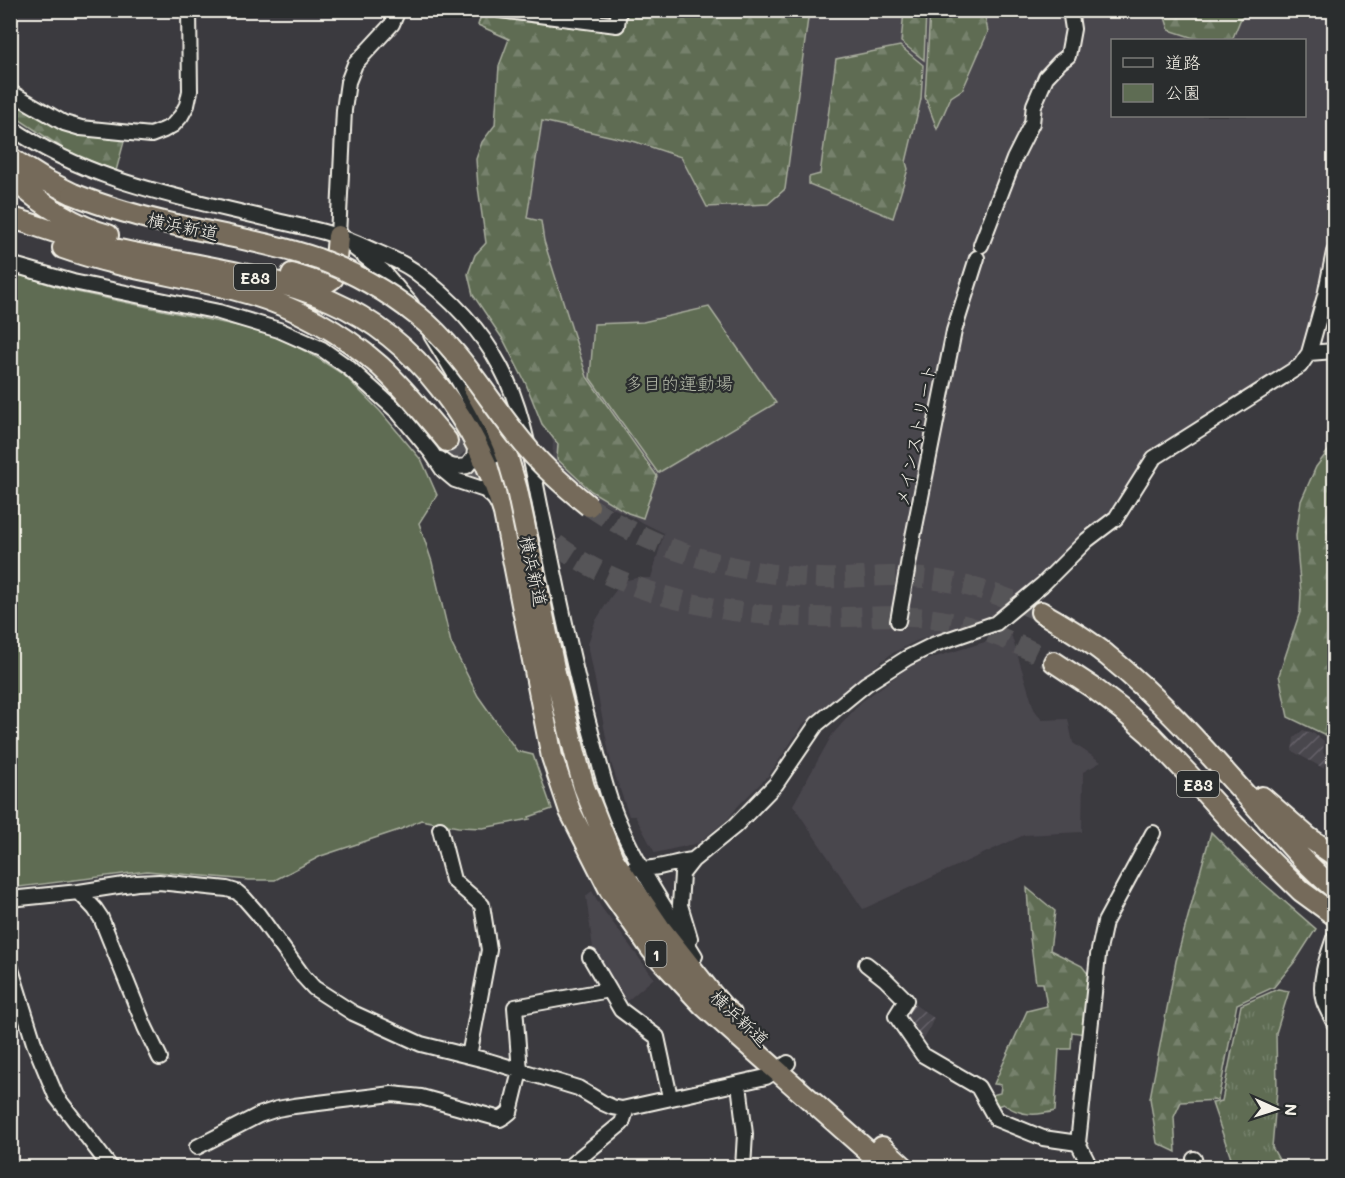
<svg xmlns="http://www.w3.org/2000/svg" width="1345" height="1178" font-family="Mali,'Klee One',sans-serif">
<defs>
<pattern id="industrial-furrows" width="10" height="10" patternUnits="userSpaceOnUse" patternTransform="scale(1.5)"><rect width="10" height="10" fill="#4a464e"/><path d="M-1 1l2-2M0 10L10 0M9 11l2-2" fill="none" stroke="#656168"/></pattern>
<pattern id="grass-tufts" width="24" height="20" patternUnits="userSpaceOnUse" patternTransform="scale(1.5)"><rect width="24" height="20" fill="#5e6c53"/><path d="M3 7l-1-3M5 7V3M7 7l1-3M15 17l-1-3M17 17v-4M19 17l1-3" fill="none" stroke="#76816c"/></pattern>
<pattern id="forest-firs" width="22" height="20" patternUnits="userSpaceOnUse" patternTransform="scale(1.5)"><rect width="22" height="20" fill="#5e6c53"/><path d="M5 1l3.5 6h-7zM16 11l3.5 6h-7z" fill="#76816c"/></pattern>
</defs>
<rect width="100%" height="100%" fill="#3b3a3f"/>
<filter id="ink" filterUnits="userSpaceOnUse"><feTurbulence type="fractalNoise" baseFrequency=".0167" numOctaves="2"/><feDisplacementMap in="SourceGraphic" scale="12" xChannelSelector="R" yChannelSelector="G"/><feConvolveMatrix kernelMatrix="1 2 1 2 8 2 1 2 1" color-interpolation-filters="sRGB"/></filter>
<g filter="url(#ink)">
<path fill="#4a464e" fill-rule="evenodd" d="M625,10l709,1v230l-21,94 -5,13 -21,22 -138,80 -36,63 -70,64 -53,40 -74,24 -25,13 -87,69 -35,52 -31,31 -10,13 -30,24 -43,10 -20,-37h-6l-18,-53 -23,-119 7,-22 15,-24 13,-17 13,-3h15l13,-45 -61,-30 -27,-19 -24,-24 1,-18 -26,-74 -52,-113 11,-12 -8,-56 -2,-28 6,-17 13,-17 4,-59 10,-27 -31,-14 4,-13 136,21zM1112,40h192v76h-192z
M1011,634l23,75 8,11 26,-1 5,24 28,19 -18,10 -1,60 -58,3 -161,74 -70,-104 39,-70 29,-33 52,-38z
M592,891l9,16 53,71 -27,23 -34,-53 -7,-52z"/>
<path fill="url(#industrial-furrows)" d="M1303,730l12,4 9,7 -1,12 6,3 -6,12 -31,-17 2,-13z
M911,1002l23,16 -8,18 -5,4 -16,-20 -2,-8z"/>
<path fill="url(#grass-tufts)" stroke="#a9ae9e" stroke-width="1.5" d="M1278,989l11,2 -13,42 1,57 -5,57 11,20h-49l-22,-64 10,-2 19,-96z"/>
<path fill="url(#forest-firs)" stroke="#a9ae9e" stroke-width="1.5" d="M625,11h184l-24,178 -17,15 -61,3 -26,-50 -45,-15 -94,-21 -15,97 14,3 3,20 43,136 70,99 -14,42 -15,-5 -37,-22 -34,-32 1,-15 -16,-20 -16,-40 -22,-43 -31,-46 -5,-21 7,-19 11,-12 -8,-56 -2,-28 6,-17 13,-17 4,-59 10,-27 -31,-14 4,-13 16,6 120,15z
M904,11h22l-2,49 -23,-18z
M930,11h47l8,5 3,16 -25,57 -12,8 -14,32 -12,-32z
M1163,11v-1l81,1 -12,29h-32l-31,-10z
M900,46l23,19 -2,34 -15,63 2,7 -15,49 -84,-34v-7l11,-3 16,-115z
M10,96l39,24 76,18 -9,33 -46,-18 -59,-39z
M1331,447l3,2v67l-7,15 7,12v196l-46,-22 -9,-42 21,-63 1,-19 -5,-57 5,-35 15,-34z
M1211,832l43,43 62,54 -20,31 -22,27 -37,17 -19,96 -37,2 -7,15 2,35 -19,-9 -7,-45 26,-137z
M1027,888l28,23 -5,39 32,16 10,13 -7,55 -13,-2 -1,17h-12l-4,62c-20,5 -34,5 -52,-7l-6,2 -5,-11 8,-2 1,-8 -7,-1 33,-73 20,-5 -4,-23h-7l-6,-45z"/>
<path fill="#5e6c53" stroke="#a9ae9e" stroke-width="1.5" d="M11,272l56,18 176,37 34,9 39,21 28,18 36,36 42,50 15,34 -18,28 13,39 19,81 27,53 39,55 16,4 19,54 -23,8 1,2 -47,9 -25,-1 -37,-7 -22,10 -78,26 -46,24h-26l-102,-9 -136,17z
M709,307l67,96 -118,70 -68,-95 4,-54 49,-2z"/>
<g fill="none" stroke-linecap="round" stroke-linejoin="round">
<path stroke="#575558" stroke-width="20" stroke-dasharray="20 10" stroke-linecap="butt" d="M447,441c35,38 72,75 113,106 65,48 168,69 247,70 35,1 70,-2 105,0 51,2 97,22 142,45
M589,506c67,46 152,69 233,72 23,1 46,-2 69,-2 56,1 99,14 150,36"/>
<g stroke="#f4f1e8" stroke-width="18">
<path id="minor" d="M500,10l117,15 2,-15
M10,92l54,31 17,5 70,7 13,-5 9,-5 8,-9 6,-11 3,-14 -1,-81
M10,127c81,56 170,70 263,93 21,5 43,9 64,16 11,3 22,8 33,13 14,6 30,12 43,21 34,25 67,58 87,96 24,44 32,101 42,149 16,74 30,149 50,221 6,21 11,43 18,64 20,56 54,106 85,156
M338,236l6,-126 4,-28 7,-18 37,-40 6,-14
M981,245l33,-86 18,-36 2,-18 12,-28 14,-15 8,-6 5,-27 -3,-19
M354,248l29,23 28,33
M10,264l63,18 146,30 60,18 43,19 27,19 49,44 33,40 12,18 12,10 30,10 9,8 4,6
M431,335c18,29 37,59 51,90 8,18 13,36 18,54
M1309,353l25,-2
M440,459c9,8 16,9 27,7l7,-9 2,-14
M898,621l15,-84 41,-206 23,-73
M440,829l13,51 29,25 7,45 -20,106
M634,868c21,3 39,-6 59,-8
M79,892l16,17 6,9 44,109 15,31
M10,899l69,-7 58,-9 22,-1 68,7 10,3 7,6 14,16 45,62 11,12 39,25 68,31 68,17 89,27 25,15 9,4 10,2 144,-32 22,-14
M690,938l-10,-33 2,-31 11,-14 42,-34 41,-42 41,-60 49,-40 41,-26 28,-14 61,-21 46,-38 45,-45 29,-22 38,-60 146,-92 9,-13 16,-57 9,-44
M1334,938c-6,18 -15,40 -11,60 1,8 8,17 11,25
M590,957l31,53 36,27 13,60
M866,964l19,15 21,21 -10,16 27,39 55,32 18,32 47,19 35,5
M10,966l24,77 22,53 55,72
M739,1084l6,50 -2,34
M197,1147l62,-32 18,-6 17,-3 98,-12 29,3 79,22 5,-3 5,-4 10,-41 -5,-64 94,-17
M1194,1159l2,9
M571,1168v-3l51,-42 5,-15
M1085,1168l2,-7 -9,-18 20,-188 7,-33 48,-89"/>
</g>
<g stroke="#f4f1e8" stroke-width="24">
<path id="highway" d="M10,158l35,22 28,14
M10,177c29,25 62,48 98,58
M10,217c36,12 72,25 109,33 70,15 146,23 212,51 87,38 147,124 173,212l48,244 18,54 40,79 42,60 51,55 184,163
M63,248c56,20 115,27 173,42 54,14 102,39 144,76 25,23 46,50 67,75
M292,274l28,9 7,-1 6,-4 2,-7 3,-35
M474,389c13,22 26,45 34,70
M529,547l26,126 23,92 6,22 29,72 47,69 51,65 12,14 8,7
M1041,612c23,14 47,27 68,45 53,43 98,95 144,146 26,29 51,61 81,85
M1054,662l38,25 29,22 29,25 39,41 46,51 66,65 33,24
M1262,797l47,41 25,17
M882,1147l23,21"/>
</g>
<use href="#minor" stroke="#2a2d2e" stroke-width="14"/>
<use href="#highway" stroke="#746a5a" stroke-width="20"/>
<g stroke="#f4f1e8" stroke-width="24" stroke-linecap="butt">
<path id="highway-bridge" d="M73,194c35,14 71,24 108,32 46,10 93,18 137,33 35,13 69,32 99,56 46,37 74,91 112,135 18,21 39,39 60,56
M508,459l9,31 12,57"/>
</g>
<use href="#highway-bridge" stroke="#746a5a" stroke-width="20"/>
</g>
</g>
<g text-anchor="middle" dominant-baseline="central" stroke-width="4.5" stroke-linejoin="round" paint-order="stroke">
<g fill="#2a2d2e" stroke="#b7b6b0" stroke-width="1.5">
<rect x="234" y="264" width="42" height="26" rx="4.5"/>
<rect x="1177" y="771" width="42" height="26" rx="4.5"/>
<rect x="645.5" y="941" width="21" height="26" rx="4.5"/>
</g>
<g font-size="16" font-weight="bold" fill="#f4f1e8">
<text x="255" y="277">E83</text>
<text x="1198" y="784">E83</text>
<text x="656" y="954">1</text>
</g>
<g font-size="18" fill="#f4f1e8" stroke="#2a2d2e">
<text transform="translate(183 226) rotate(12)">横浜新道</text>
<text transform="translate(915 435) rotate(-79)">メインストリート</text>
<text transform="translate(534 571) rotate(78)">横浜新道</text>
<text transform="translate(740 1018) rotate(43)">横浜新道</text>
</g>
<g font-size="18" fill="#b0b5a5" stroke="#2a2d2e">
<text x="679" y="383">多目的運動場</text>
</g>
</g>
<rect width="1345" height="1178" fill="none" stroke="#2a2d2e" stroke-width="36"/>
<rect x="18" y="18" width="1309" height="1142" fill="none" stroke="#f4f1e8" stroke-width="2" filter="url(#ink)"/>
<rect x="1111" y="39" width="195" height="78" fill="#2a2d2e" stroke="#7b7b78" stroke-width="1.5"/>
<rect x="1123" y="58" width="30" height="9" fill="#2a2d2e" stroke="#7b7b78" stroke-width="1.5"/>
<text x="1165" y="69" font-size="18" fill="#f4f1e8">道路</text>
<rect x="1123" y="84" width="30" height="18" fill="#5e6c53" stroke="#7b7b78" stroke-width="1.5"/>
<text x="1165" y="99" font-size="18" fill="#f4f1e8">公園</text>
<g transform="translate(1276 1109) rotate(93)" stroke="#2a2d2e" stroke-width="4.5" paint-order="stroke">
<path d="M0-4.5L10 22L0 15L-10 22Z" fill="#f4f1e8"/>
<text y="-9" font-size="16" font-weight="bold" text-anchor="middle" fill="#f4f1e8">N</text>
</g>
</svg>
